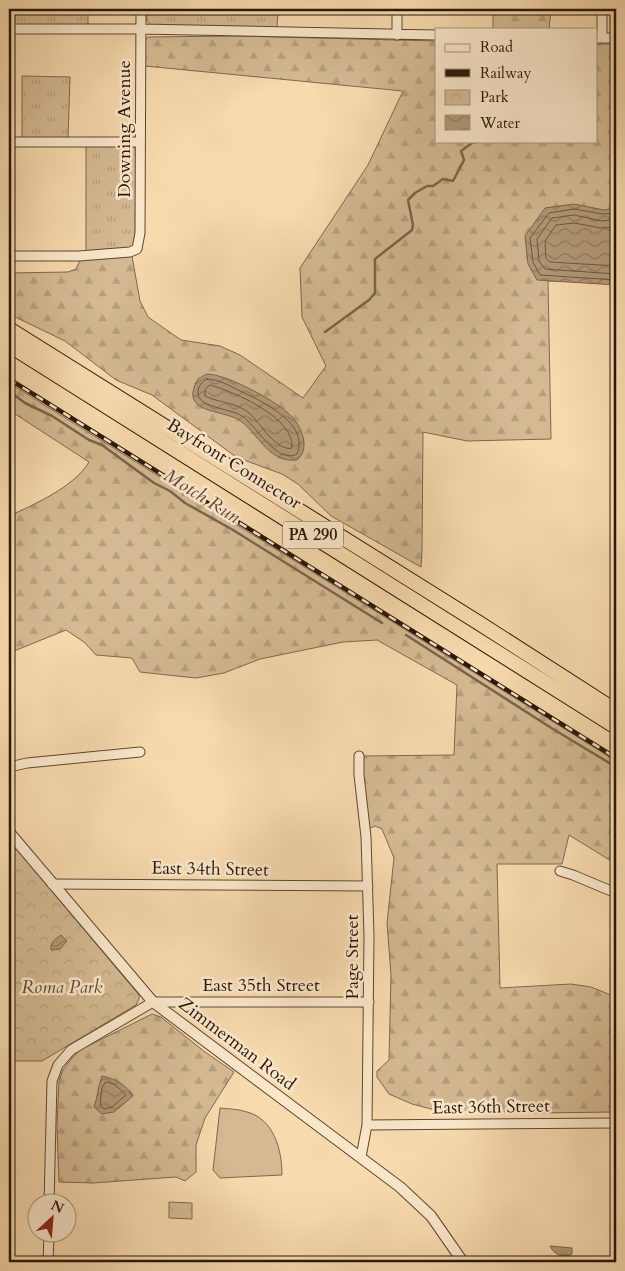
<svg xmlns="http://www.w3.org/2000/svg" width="625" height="1271" font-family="Cardo,serif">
<defs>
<pattern id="grass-tufts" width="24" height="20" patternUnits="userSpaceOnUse" patternTransform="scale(1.25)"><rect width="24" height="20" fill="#d4b992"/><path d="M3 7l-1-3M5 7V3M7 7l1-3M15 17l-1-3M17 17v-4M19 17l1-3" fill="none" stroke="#b69e7d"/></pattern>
<pattern id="forest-firs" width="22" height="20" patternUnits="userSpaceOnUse" patternTransform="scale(1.25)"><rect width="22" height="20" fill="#d4b992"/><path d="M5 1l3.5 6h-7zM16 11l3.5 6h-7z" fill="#b69e7d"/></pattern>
<pattern id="park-crowns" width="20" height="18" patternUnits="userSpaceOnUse" patternTransform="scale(1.25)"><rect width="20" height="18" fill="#d4b992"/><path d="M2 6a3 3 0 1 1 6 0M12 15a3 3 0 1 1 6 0" fill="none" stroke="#b69e7d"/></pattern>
<pattern id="water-waves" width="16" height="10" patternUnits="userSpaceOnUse" patternTransform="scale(1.25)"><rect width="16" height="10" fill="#b19876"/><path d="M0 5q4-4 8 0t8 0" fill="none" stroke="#907b5f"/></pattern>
</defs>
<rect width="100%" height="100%" fill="#f7daae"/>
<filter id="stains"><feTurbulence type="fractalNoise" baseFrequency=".004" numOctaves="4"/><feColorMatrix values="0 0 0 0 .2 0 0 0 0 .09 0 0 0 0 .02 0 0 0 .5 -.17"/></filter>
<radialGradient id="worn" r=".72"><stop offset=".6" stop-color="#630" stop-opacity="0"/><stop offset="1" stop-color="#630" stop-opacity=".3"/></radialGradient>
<path fill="url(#grass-tufts)" stroke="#7e684e" d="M9,9h79v17l-79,-1z
M147,9h131l-1,19 -125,-2 -5,-5z
M22,76l48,1 -2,62h-46z
M86,146h46l4,3 -1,93 -5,7 -44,3z"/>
<path fill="url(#forest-firs)" stroke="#7e684e" d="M493,9h58l-2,20h-56z
M237,36l199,5v100h160v-97h20v238l-68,-1 3,158 -84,2 -44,-9 -1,120 -1,15 -90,-51 -33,-32 -16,-10 -46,-17 -84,-62 -36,-15 -51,-39 -56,-27v-41l59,-1 8,-3 5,-11 51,-2 8,45 8,16 33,23 39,6 20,9 63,43 23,-32 -24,-49 -2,-49 68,-103 35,-74 -258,-25v-26l3,-3z
M9,383l607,378v103l-47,-29 -7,29h-65l3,124 71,-4 20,3 25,10v115l-80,1 -105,-4 -19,-5 -23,-10 -12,-17v-6l12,-11 2,-85 -4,-52 7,-65 -12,-29 -7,-3 -7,3 -5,-37 -1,-36 92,-1 3,-70 -80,-45 -34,2 -83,17 -36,14 -28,5 -56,-6 -8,-14 -36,-3 -12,-13 -18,-12 -57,23v-137c26,-12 65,-29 80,-54l-80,-52z
M152,1014l9,3 44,35 29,20 -29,46 -9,27v27l-11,9 -9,-4 -83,6 -34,-1 -2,-55 2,-46 4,-11 9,-12 8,-8z"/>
<path fill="url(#park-crowns)" stroke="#7e684e" d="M9,840l130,155v4l-3,6 -94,56h-33z
M169,1202l23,1v16l-23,-1z"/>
<path fill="#d4b992" stroke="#7e684e" d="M220,1108c9,1 19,1 27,4 27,7 35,38 35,63l-62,3 -7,-8z"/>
<path fill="url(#water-waves)" stroke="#7b644a" d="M574,204l30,6 12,-2v77l-79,-5 -9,-16 -3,-28 20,-28z
M207,374c19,0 70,27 83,41 8,8 13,17 14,28 0,7 -1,12 -7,17 -27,3 -37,-23 -55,-38 -14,-12 -57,-8 -48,-34 2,-8 6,-11 13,-14z
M61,935l6,6 -7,8 -9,1c-2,-6 5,-12 10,-15z
M102,1076c14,3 23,8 31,20l-19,16 -12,2 -8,-7c4,-11 4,-21 8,-31z
M550,1246l22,2v6c-8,5 -18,1 -22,-8z"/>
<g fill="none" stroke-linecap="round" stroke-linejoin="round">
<path stroke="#6d5840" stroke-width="1" d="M616,213l-13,1 -29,-5 -25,4 -19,25 3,24 7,13 76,5
M616,219l-14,2 -28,-6 -22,3 -15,21 2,22 6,8 71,5
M616,227l-15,1 -27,-5 -18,2 -11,16 1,17 4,4 66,4
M207,379c11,0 23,7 33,12 21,10 70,32 57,63 -20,11 -41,-29 -55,-38 -11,-8 -47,-8 -44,-25 1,-6 4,-9 9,-12z
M210,385c25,7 85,33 82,63 -16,4 -32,-26 -43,-35 -13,-11 -30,-10 -44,-17v-6z
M106,1082l8,2 12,11 -14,12 -8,2 -4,-4 2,-17z"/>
<path stroke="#7b644a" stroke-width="2.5" d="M325,332l44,-32 6,-7v-34l37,-29 1,-5 -5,-25 7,-7 12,-7h6l10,-7 10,2 11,-21 -3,-9 11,-8 8,-2
M9,391l16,12 27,13 37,24 13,5 52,38 16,8 15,12 48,27 149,93
M406,635l147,94 63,38"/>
<g stroke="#5c4832" stroke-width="11">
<path id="minor" d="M9,29h132l295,6
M397,35v-26
M596,38h20
M602,38v-29
M9,142h131
M9,256h70l51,-4 7,-3 3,-16 1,-224
M359,756v19l7,62 3,99 -2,189 -6,32
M9,767l18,-4 113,-11
M560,871l13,4 43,18
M52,884l316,2
M367,1125l249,-2
M49,1204l3,-123 6,-16 13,-15 82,-48h216
M48,1262l1,-28"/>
</g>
<g stroke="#5c4832" stroke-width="12">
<path id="tertiary" d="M9,832l144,170 247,185 31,29 32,46"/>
</g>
<g stroke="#291709" stroke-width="16">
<path id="trunk" d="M9,329l470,294 137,88
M9,345l607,382"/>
</g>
<use href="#minor" stroke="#fae7ca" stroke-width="9"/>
<use href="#tertiary" stroke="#fae7ca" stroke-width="10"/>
<use href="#trunk" stroke="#f7daae" stroke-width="14"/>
<g stroke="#291709" stroke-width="4.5">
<path id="rail" d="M9,379l607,379"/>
</g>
<use href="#rail" stroke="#fae7ca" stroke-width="2.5" stroke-dasharray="8" stroke-linecap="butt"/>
</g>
<g text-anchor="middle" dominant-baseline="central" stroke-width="5" stroke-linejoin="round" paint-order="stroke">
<rect fill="#fae7ca" stroke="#685543" stroke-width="1" x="283" y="521.5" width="60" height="27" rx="4"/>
<g font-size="16" font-weight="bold" fill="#291709">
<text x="313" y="535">PA 290</text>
</g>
<g font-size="18" fill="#291709" stroke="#fae7ca">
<text transform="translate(124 129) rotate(-90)">Downing Avenue</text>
<text transform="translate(234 464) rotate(32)">Bayfront Connector</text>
<text transform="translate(210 869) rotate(1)">East 34th Street</text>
<text transform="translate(352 957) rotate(-90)">Page Street</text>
<text x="261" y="985">East 35th Street</text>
<text transform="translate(237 1044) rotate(37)">Zimmerman Road</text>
<text transform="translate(491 1107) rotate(-1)">East 36th Street</text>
</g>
<g font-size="18" font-style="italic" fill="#5c4832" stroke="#fae7ca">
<text x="62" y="987">Roma Park</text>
</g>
<g font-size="19" font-style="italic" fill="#5f4b35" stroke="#fae7ca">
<text transform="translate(202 496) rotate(32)">Motch Run</text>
</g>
</g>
<rect width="625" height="1271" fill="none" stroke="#f7daae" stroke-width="30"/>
<rect x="10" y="10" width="605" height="1251" fill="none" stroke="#291709" stroke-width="2.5"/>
<rect x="15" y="15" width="595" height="1241" fill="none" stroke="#291709"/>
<rect x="435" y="28" width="162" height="115" fill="#fae7ca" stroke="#a6947d"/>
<rect x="445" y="44" width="25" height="8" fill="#fae7ca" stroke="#a6947d"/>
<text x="480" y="52" font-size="15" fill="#291709">Road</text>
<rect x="445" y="69" width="25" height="8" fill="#291709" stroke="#a6947d"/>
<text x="480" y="78" font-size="15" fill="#291709">Railway</text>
<rect x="445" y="90" width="25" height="15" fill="url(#park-crowns)" stroke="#a6947d"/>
<text x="480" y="102" font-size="15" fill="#291709">Park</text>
<rect x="445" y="115" width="25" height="15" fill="url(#water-waves)" stroke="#a6947d"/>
<text x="480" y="128" font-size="15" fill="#291709">Water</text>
<g transform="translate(52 1218) rotate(26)"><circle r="24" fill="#fae7ca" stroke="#a6947d"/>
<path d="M0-4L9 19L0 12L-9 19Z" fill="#8f2418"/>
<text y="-8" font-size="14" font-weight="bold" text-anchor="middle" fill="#291709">N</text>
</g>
<rect width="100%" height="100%" filter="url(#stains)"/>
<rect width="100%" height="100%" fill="url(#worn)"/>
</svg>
